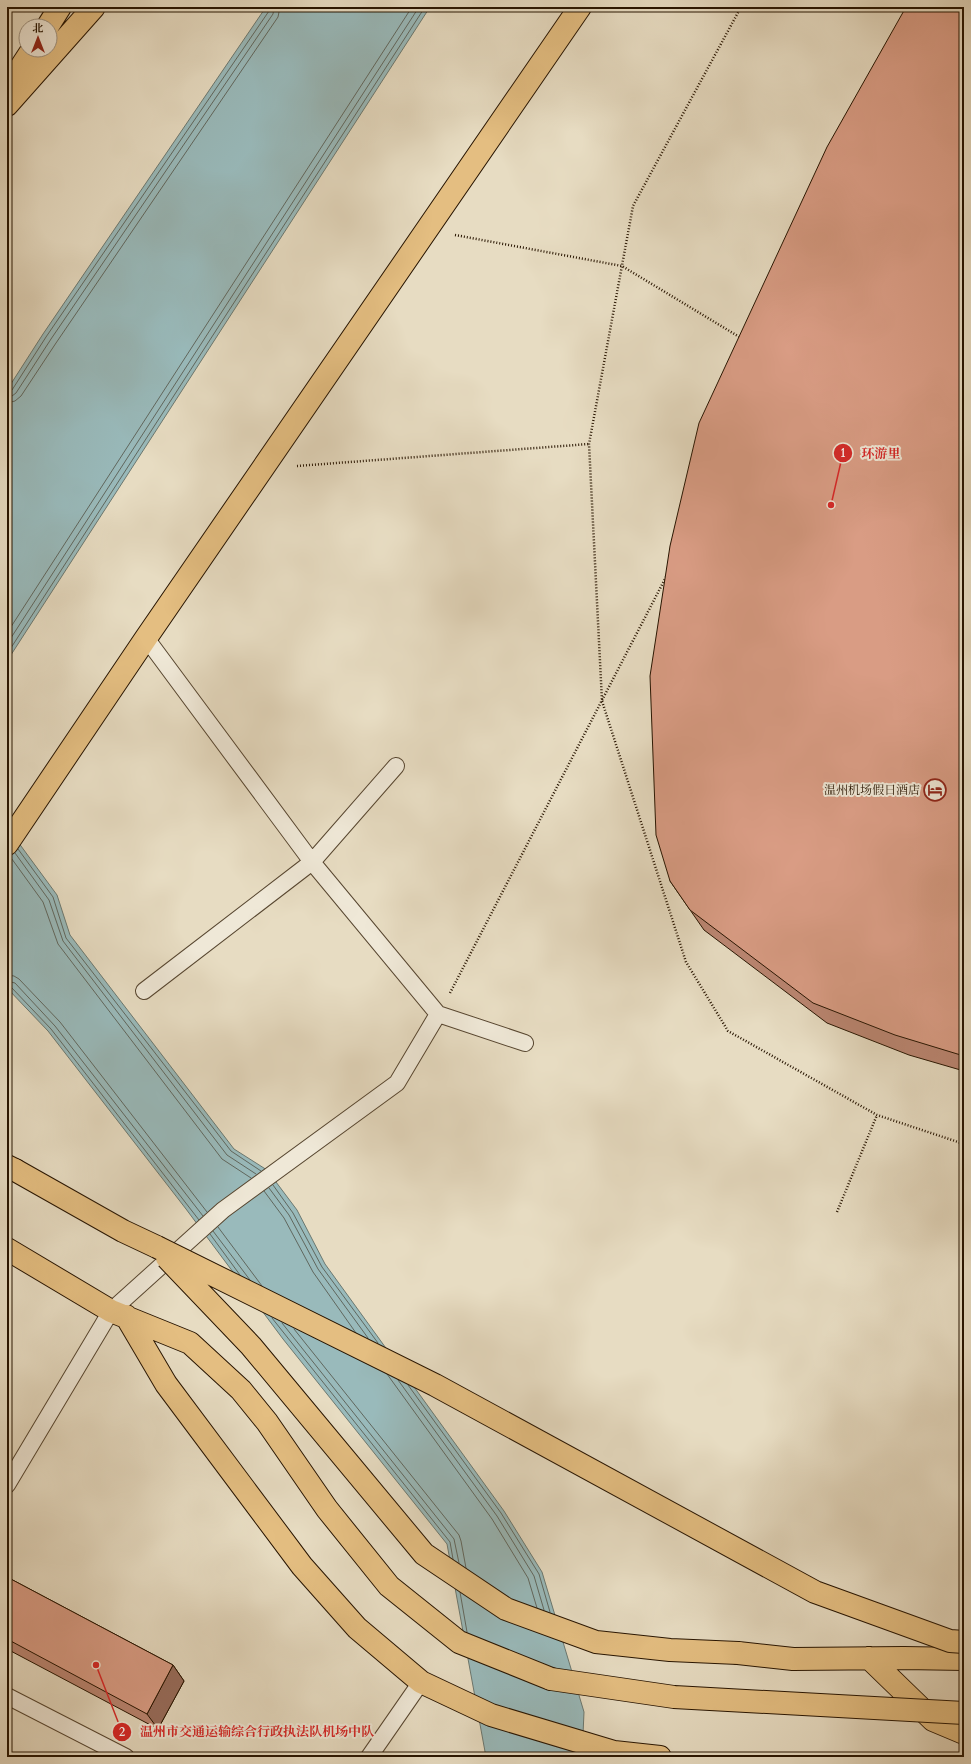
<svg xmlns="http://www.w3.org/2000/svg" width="971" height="1764" font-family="Cardo,'Noto Serif SC',serif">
<rect width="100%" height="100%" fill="#e7dcc2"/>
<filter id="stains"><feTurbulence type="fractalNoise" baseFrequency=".005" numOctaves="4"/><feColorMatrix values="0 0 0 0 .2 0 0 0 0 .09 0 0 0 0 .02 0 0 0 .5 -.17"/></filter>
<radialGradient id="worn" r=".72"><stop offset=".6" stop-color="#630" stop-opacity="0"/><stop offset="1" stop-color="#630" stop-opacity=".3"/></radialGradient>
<path fill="#99babb" stroke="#6b7870" d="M266,7h164l-423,654v-271l36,-56z
M7,827l50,68 13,40 164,214 33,21 30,40 28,54 179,247 38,61 42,140 -2,45h-96l-39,-213 -164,-205 -97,-130 -138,-178 -41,-43z"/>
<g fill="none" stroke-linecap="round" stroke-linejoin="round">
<path stroke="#60675e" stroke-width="1" d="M7,392l5,-2 34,-53 223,-326v-4
M7,397l5,-1 4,-3 35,-54 222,-325 1,-7
M7,403l8,-2 6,-5 35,-53 222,-326 2,-10
M7,633l405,-626
M7,644l412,-637
M7,654l418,-647
M18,849l35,48 13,41 165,213 30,20
M15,853l34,47 14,41 164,214 29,19
M9,855l34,47 15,42 164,215 29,19
M7,975l7,1 5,3 41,43 147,190
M7,981l8,2 40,43 148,190
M7,986l4,1 40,42 148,191
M273,1185l20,28 29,54 56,76
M269,1188l20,27 29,54 50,69
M264,1191l20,27 29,54 43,61
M218,1227l44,59
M213,1231l37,49
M210,1234l30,41
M272,1318l178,224 3,17
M282,1323l172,216 5,24
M294,1329l165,206 2,6 5,27
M387,1374l105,145 36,59 9,30
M398,1380l99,136 37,60 10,34
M408,1385l93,128 38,61 11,38
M460,1592l7,40"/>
<g stroke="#574630" stroke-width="18">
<path id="service" d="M146,638l166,224 126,152
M144,991l168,-129 84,-96
M7,1485l104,-174 112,-101 174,-127 41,-69 87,29
M7,1696l119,61
M369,1757l52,-75"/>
</g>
<g stroke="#271400" stroke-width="24">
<path id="primary" d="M48,26l12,-19
M8,87l24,-37
M7,105l87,-98
M7,844l139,-206 434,-631
M15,1170l108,61 34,16
M7,1249l104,62 79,32 51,47 26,32 60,87 62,77 70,56 92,37
M126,1316l40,68 136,182 55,62 64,54 70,33 123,37 46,5
M738,1653l55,6 111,-1 60,1
M869,1658l64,62 31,13"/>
</g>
<g stroke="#271400" stroke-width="24">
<path id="trunk" d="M7,1166l8,4"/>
</g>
<path stroke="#271400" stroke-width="2.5" stroke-dasharray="1 2" stroke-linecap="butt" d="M741,7l-108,199 -44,238 13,257 84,261 42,69 149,84 87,29
M455,235l167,31 119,72
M297,466l292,-22
M450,993l216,-416
M837,1212l40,-97"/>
<use href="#service" stroke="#efe8d7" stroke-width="16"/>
<use href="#primary" stroke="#e4be81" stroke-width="22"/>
<use href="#trunk" stroke="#e4be81" stroke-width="22"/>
<g stroke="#271400" stroke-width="24" stroke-linecap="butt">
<path id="primary-bridge" d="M157,1247l278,138 380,207 135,49 14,1
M167,1258l84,88 173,208 82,55 90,33 74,8 68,3
M551,1679l123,18 290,16"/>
</g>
<use href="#primary-bridge" stroke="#e4be81" stroke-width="22"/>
</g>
<path fill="#bb8672" stroke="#271400" d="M964,7v1064l-55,-16 -82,-32 -123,-93 -34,-49z
M7,1577l166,88 11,16 -26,48 -151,-80z"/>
<path fill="#986d5c" stroke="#271400" d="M173,1665l11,16 -26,48 -11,-15z"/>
<path fill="#d99c84" stroke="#271400" d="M906,7h58v1049l-69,-21 -82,-32 -123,-93 -20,-29 -14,-46 -6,-159 20,-130 29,-123 128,-276z
M7,1577l166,88 -26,49 -140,-75z"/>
<defs>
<g id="hotel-ring" transform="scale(1.15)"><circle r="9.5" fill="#efe8d7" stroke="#8f2418" stroke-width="1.5"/><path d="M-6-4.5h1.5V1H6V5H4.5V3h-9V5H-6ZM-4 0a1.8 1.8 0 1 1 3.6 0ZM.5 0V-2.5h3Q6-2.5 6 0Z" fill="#8f2418"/></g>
</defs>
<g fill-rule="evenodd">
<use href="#hotel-ring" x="935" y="790"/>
</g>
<g text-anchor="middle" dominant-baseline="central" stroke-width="4" stroke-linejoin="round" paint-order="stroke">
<g font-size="12" fill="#271400" stroke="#efe8d7" text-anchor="end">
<text x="920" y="790">温州机场假日酒店</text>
</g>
</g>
<path fill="none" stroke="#d62828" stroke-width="1.5" d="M831 505L843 453M96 1665L122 1732"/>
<g fill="#d62828" stroke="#efe8d7" stroke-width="1.5">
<circle cx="831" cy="505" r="4"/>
<circle cx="96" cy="1665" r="4"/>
<circle cx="843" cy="453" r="10"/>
<circle cx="122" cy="1732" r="10"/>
</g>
<g font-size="12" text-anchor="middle" font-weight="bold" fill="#fff">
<text x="843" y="457">1</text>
<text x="122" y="1736">2</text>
</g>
<g font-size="13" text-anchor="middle" font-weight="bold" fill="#d62828" stroke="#efe8d7" stroke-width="4" stroke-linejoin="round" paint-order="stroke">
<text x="881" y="458">环游里</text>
<text x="257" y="1736">温州市交通运输综合行政执法队机场中队</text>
</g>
<rect width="971" height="1764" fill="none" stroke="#e7dcc2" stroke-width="24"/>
<rect x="8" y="8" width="955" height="1748" fill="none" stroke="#271400" stroke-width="2"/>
<rect x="12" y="12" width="947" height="1740" fill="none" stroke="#271400"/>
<g transform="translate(38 38)"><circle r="19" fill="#efe8d7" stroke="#9f9381"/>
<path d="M0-3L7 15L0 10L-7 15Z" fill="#8f2418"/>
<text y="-6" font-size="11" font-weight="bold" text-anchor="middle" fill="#271400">北</text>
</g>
<rect width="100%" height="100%" filter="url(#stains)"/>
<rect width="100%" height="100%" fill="url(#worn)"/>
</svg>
